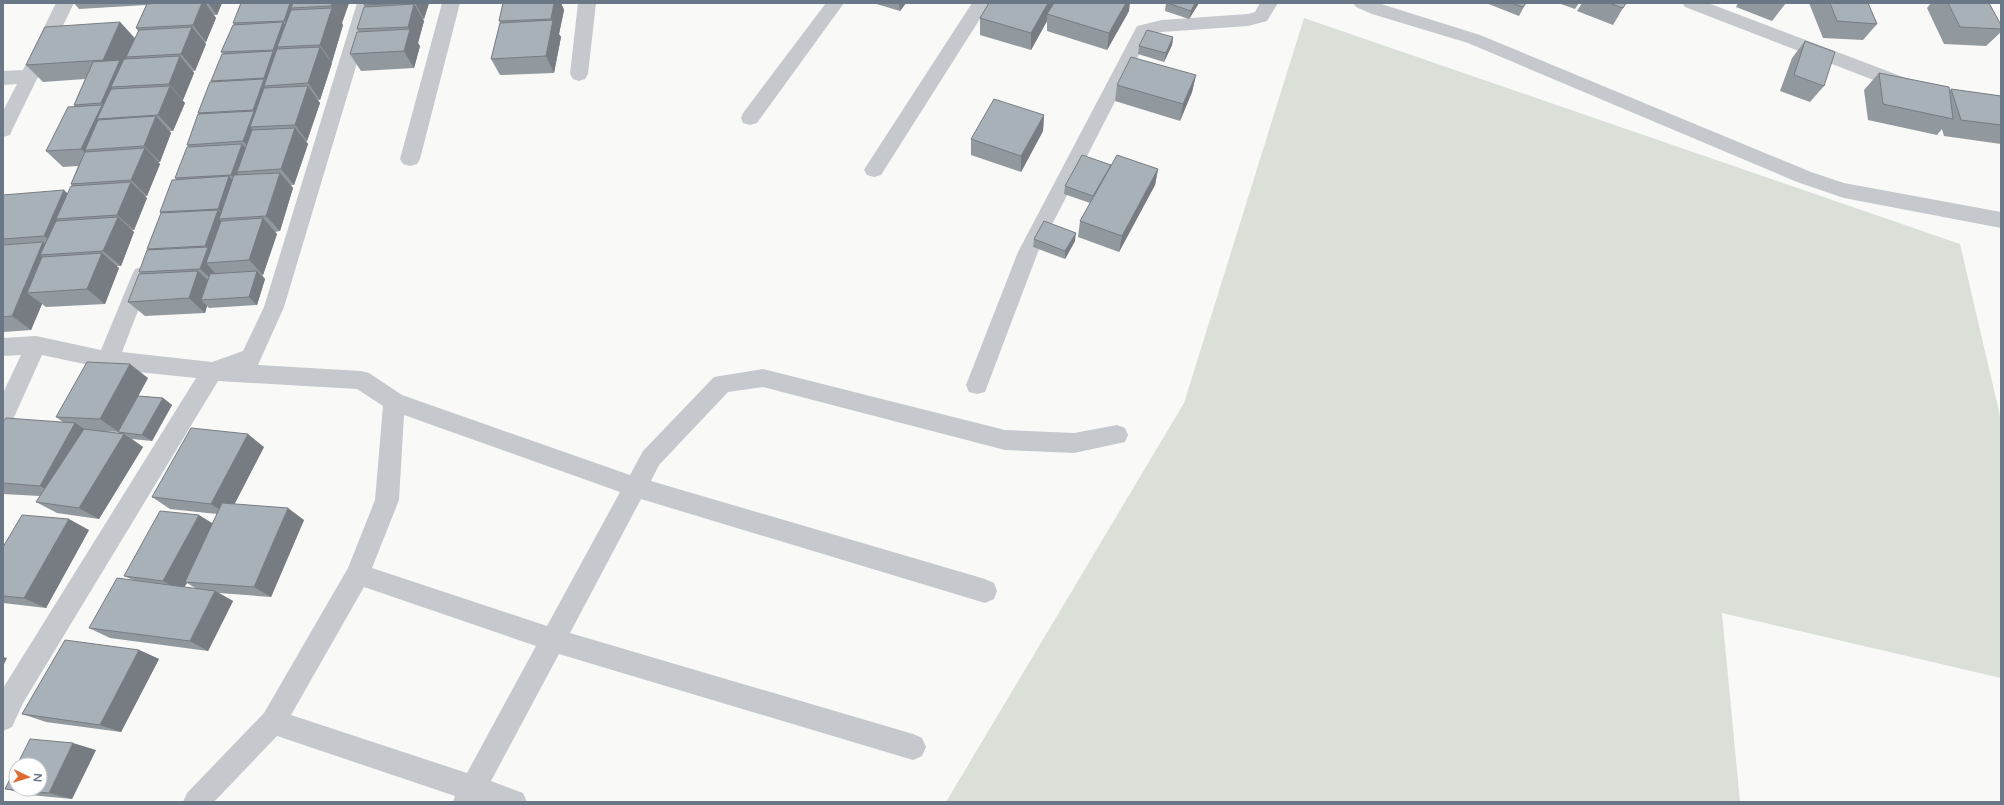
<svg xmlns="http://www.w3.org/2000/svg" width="2004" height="805" font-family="'Varela Round',sans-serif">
<rect width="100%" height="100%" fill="#f9f9f7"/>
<path fill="#dae0d8" d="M1304,18l656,226 41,176v258l-279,-65 18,189h-794l238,-399z"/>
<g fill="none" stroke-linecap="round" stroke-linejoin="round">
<path fill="#c5c8cc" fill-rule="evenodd" d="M56,3h18l-62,127 -2,5 -7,2v-26l14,-27 -14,1v-14l20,-1z
M357,3h18l-91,304 -26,58 103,6 8,2 33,22 228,80 13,-24 71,-74 49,-8 242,61 69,3 43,-8 8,3 3,7 -3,7 -51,11 -69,-3 -242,-63 -35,5 -69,73 -8,16 334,98 9,4 3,8 -3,8 -9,4 -344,-104 -71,134 343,101 9,4 4,9 -4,9 -9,4 -354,-106 -68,127 32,12 4,9h-74l2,-6 -178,-60 -63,66h-31l4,-9 77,-80 84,-145 27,-68 8,-94 -26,-17 -139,-8 -195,322 -11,24 -9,4v-42l2,-4 191,-307 -88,-9 -66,-14 -31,69 -8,3v-34l18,-38 -18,1v-18l33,-2 65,14 31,-75 3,-6 7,-2 7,2 3,6 -30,77 90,10 31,-11 21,-44zM404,415l216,77 -73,134 -175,-58 27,-68zM364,587l172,59 -69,127 -176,-58z
M442,3h18l-40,156 -3,5 -7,2 -7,-2 -3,-5z
M578,3h18l-8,71 -3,5 -6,2 -6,-2 -3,-5z
M826,3h18l-87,120 -7,2 -7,-2 -2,-5 2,-5z
M972,3h18l-109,172 -7,2 -7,-2 -3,-5 3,-5z
M1260,3h18l-11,18 -19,5 -86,6 -13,3 -111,217 -53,140 -8,2 -8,-2 -3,-7 52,-133 119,-226 25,-6 86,-6 7,-2z
M1353,3h25l102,32 331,137 33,11 157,29v16l-157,-30 -47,-16 -329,-139 -96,-29 -16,-7z
M1682,3h26l203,77 3,5 -3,5 -6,2 -6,-2 -214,-83z"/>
</g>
<path fill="#91989e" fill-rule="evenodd" d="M74,3h148l-5,12h-3l2,3 -10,24h-1l1,2 -11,27h-2l1,2 -11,27h-1l3,3 -12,28h-3l1,2 -11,29h-2l2,2 -13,32h-2l2,2 -13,32h-2l2,2 -13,34h-5l3,2 -14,36 -59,3 -4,-3 -11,26 -28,2v-137l64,-1 5,-8 -1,-2 7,-18 -15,1 -17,-16 29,-45 -1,-1 11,-26 -42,3 -17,-17 94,-43 15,16 3,-7 -2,-3 10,-23 -67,4z
M241,3h108l-7,20 1,2 -11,37h-1l1,1 -12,37h-2l2,3 -13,38h-1l2,3 -14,41h-3l2,3 -13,43 -5,1 2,2 -14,41h-1l3,4 -8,26 -48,3 -2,-2 -2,7 -60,3 -17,-14 14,-28 -3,-2 9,-22 -1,-1 14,-35 -1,-2 17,-32 -2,-2 14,-31 -2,-2 12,-31 -1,-1 14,-31 -1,-1 12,-27 -2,-2 13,-28 -1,-1z
M365,3h64l-5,16h-1l1,2 -6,22 2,3 -6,22 -53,3 -11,-17 9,-22 -2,-3 8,-22 -1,-2z
M503,3h58l3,7 -5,24 2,3 -7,36 -54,2 -9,-16 9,-36 -1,-2z
M873,3h33l-6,8z
M989,3l140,8 -22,39 -60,-19v-10l-16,29 -51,-15v-17z
M1166,3h33l-10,16 -24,-8z
M1486,3h40l-7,13z
M1558,3h21l-4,6z
M1582,3h44l-13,22 -36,-14z
M1738,3h48l-14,18 -36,-14z
M1809,3h59l9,21 -14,16 -40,-2z
M1931,3h58l12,22v7l-15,14 -42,-2 -17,-36z
M1173,37l-1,8 -8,17 -26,-8 1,-8z
M1805,41l19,45 -14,16 -30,-11 12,-33z
M1879,73l70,18 2,-2 50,7v48l-57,-8 -2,-7 -5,6 -69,-15 -4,-30z
M1196,75l-4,17 -12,29 -65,-20 2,-16z
M1044,115l-1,16 -22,41 -50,-17v-16z
M1111,165l47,4 -3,16 -36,67 -41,-15 2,-16 10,-18 -26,-9 1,-8z
M1034,239l41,2 -10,18 -32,-12z
M148,378l-10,18 25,2 9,7 -20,36 -20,-2 11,8 -44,72 -42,-6 -21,-11 4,-6 -37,-2v-72h60l-7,-5zM105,431l13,1 2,1z
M264,447l-30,57 70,16 -33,77 -52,-4 14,8 -25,50 -98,-13 -21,-10 44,-48 -9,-4 88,-52 5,-10 -47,-5 -18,-12zM187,583l10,6 -13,-2z
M89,530l-43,78 -43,-5v-56z
M139,650l20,9 -38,73 -75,-10 -24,-8z
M96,750l-24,49 -42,-4 -25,-6z"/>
<path fill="#767c81" d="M202,3h3l11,15 -10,24 -13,-17z
M208,3h14l-5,12z
M290,3h16l-15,5 10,15 -5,14 -12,-16z
M332,3h17l-7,20 -11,-17z
M415,3h14l-5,16z
M554,3h7l3,7 -5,24 2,3 -7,36 -8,-17 7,-34 -2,-3z
M899,3h7l-6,8z
M1048,3h9l-10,11v7l-16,29v-17z
M1126,3h4l-1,8 -22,39 2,-17z
M1195,3h4l-10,16 2,-8z
M414,4l10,17 -6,22 2,3 -6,22 -10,-17 6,-21 -2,-3z
M332,8l11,17 -11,37 -12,-17z
M120,22l15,17 -9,18 1,1 -3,7 -13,22 14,14 -10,17 -14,-15 13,-30 -11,-13z
M283,22l12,17 -18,8 10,14 -2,5 -12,-16z
M192,27l14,17 -11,27 -14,-17z
M1173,37l-1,8 -8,17 2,-9z
M320,47l12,16 -12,37 -12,-17z
M273,51l13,17 -16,18 -6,-8z
M180,56l14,17 -11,27 -14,-16z
M1196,75l-4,17 -12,29 3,-17z
M264,79l5,7h-5l11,14 -9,26 -13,-16z
M170,86l15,17 -12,28 -15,-16z
M308,86l12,17 -13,38 -12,-16z
M102,105l12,13 -17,1 15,15 -27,16 14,13 -1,2 -17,-16z
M254,111l12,16h-16l12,15 -5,15 -14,-16z
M1044,115l-1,16 -22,41v-16z
M156,116l15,17 -11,29 -16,-16z
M295,128l13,16 -14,41 -13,-16z
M242,144l14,16 -19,12 11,12 -3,7 -14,-16z
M145,148l15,16 -13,32 -16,-16z
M1158,169l-3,16 -36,67 3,-16z
M280,173l13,15 -13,43 -14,-15z
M229,176l14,16 -16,26 -9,-9z
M131,182l16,16 -13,32 -17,-15z
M64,190l17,16 -25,13 14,12 -8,20 -18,-15z
M218,210l8,8 -7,1 12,13 -25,31 12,13 -2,7 -16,-14 8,-21 -3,-2z
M118,217l16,15 -13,34 -18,-15z
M263,218l14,16 -14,41 -14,-15z
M1076,233l-1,8 -10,18v-8z
M43,242l14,12 -17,1 16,13 -29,25 15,11 -11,26 -19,-14z
M102,253l17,15 -14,36 -18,-15z
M198,271l16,15 -13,14 6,6 -2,7 -16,-15z
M257,271l8,8 -8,26 -8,-8z
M130,364l18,14 -29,54 -19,-13z
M163,398l9,7 -20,36 -10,-6z
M75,423l19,12 -34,62 -20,-11z
M124,434l19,13 -44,72 -20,-11z
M248,434l16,13 -35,68 -18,-11z
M288,508l16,12 -33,77 -17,-10z
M199,515l18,11 -32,56 2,1 -5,8 -19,-10z
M69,519l20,11 -43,78 -22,-10z
M215,591l18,10 -25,50 -18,-10z
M139,650l20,9 -38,73 -21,-7z
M3,657l4,1 -4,8z
M73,743l23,7 -24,49 -23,-6z"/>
<path fill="#a9b1b8" stroke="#767c81" d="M159,3h43l-9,22 -57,3 11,-24z
M241,3h49l-6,18 -51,2z
M293,3h39l-1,3 -40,2z
M365,3h38l-39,2z
M503,3h51l-3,16 -52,2z
M989,3h59l-17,30 -51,-15z
M1054,3h72l-17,30 -62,-19z
M1168,3h27l-4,8z
M1512,3h14l-3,4z
M1609,3h17l-3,5z
M1830,3h38l9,21 -40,-3z
M1948,3h41l12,22v4l-41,-2z
M414,4l-6,23 -51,2 7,-22z
M332,8l-12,37 -43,2 14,-37z
M553,20l-7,36 -55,3 9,-36z
M120,22l-17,38 -77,5 19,-38z
M283,22l-10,28 -52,2 12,-27z
M192,27l-11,27 -55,3 13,-27z
M410,29l-6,22 -54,3 7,-22z
M1147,30l26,7 -7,16 -27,-7z
M1805,41l30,11 -11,34 -30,-11z
M320,47l-12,36 -44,3 13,-37z
M273,51l-9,27 -53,3 11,-27z
M180,56l-11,28 -58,3 13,-28z
M1131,57l65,18 -13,29 -66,-19z
M120,60l-19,43 -27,2 19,-43z
M1879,73l70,14 4,32 -70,-15z
M264,79l-11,31 -55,3 12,-31z
M170,86l-12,29 -61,4 14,-30z
M308,86l-13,39 -45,2 14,-39z
M1951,89l50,7v29l-40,-5z
M994,99l50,16 -23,41 -50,-17z
M102,105l-21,44 -35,2 22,-44z
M254,111l-11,30 -56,4 11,-31z
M156,116l-12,30 -59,4 13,-30z
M295,128l-14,41 -44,3 15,-42z
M242,144l-11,31 -56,3 12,-31z
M145,148l-14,32 -60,4 14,-32z
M1082,155l29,10 -18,31 -28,-10z
M1117,155l41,14 -36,67 -42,-15z
M280,173l-14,43 -47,3 15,-44z
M229,176l-11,33 -58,3 12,-32z
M131,182l-14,33 -61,4 15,-33z
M64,190l-20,46 -41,3v-44z
M218,210l-13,36 -58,3 14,-36z
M118,217l-15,34 -63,4 16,-34z
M263,218l-14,42 -43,3 15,-42z
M1044,221l32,12 -11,18 -31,-12z
M43,242l-31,74 -9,1v-72z
M208,247l-8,22 -61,3 8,-22z
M102,253l-15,36 -60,4 15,-36z
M198,271l-9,27 -61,4 11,-28z
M257,271l-8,26 -48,3 9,-26z
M87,362l43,2 -30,55 -44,-2z
M138,396l25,2 -21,37 -24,-3z
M6,418l69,5 -35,63 -37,-3v-61z
M191,428l57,6 -37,70 -59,-7z
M84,429l40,5 -45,74 -43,-6z
M222,503l66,5 -34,79 -69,-5z
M160,511l39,4 -36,66 -39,-5z
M22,515l47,4 -45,79 -21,-2v-49z
M117,578l98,13 -25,50 -101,-13z
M65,640l74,10 -39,75 -78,-11z
M30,739l43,4 -24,50 -44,-4 11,-22v22h24v-24h-23z"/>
<rect width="2004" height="805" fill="none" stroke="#697787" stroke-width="8"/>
<g transform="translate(28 777) rotate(94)"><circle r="19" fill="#ffffff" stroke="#c3c9cf"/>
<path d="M0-3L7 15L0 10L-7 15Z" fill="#df6b31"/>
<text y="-6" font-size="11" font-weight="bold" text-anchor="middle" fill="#697787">N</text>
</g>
</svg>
